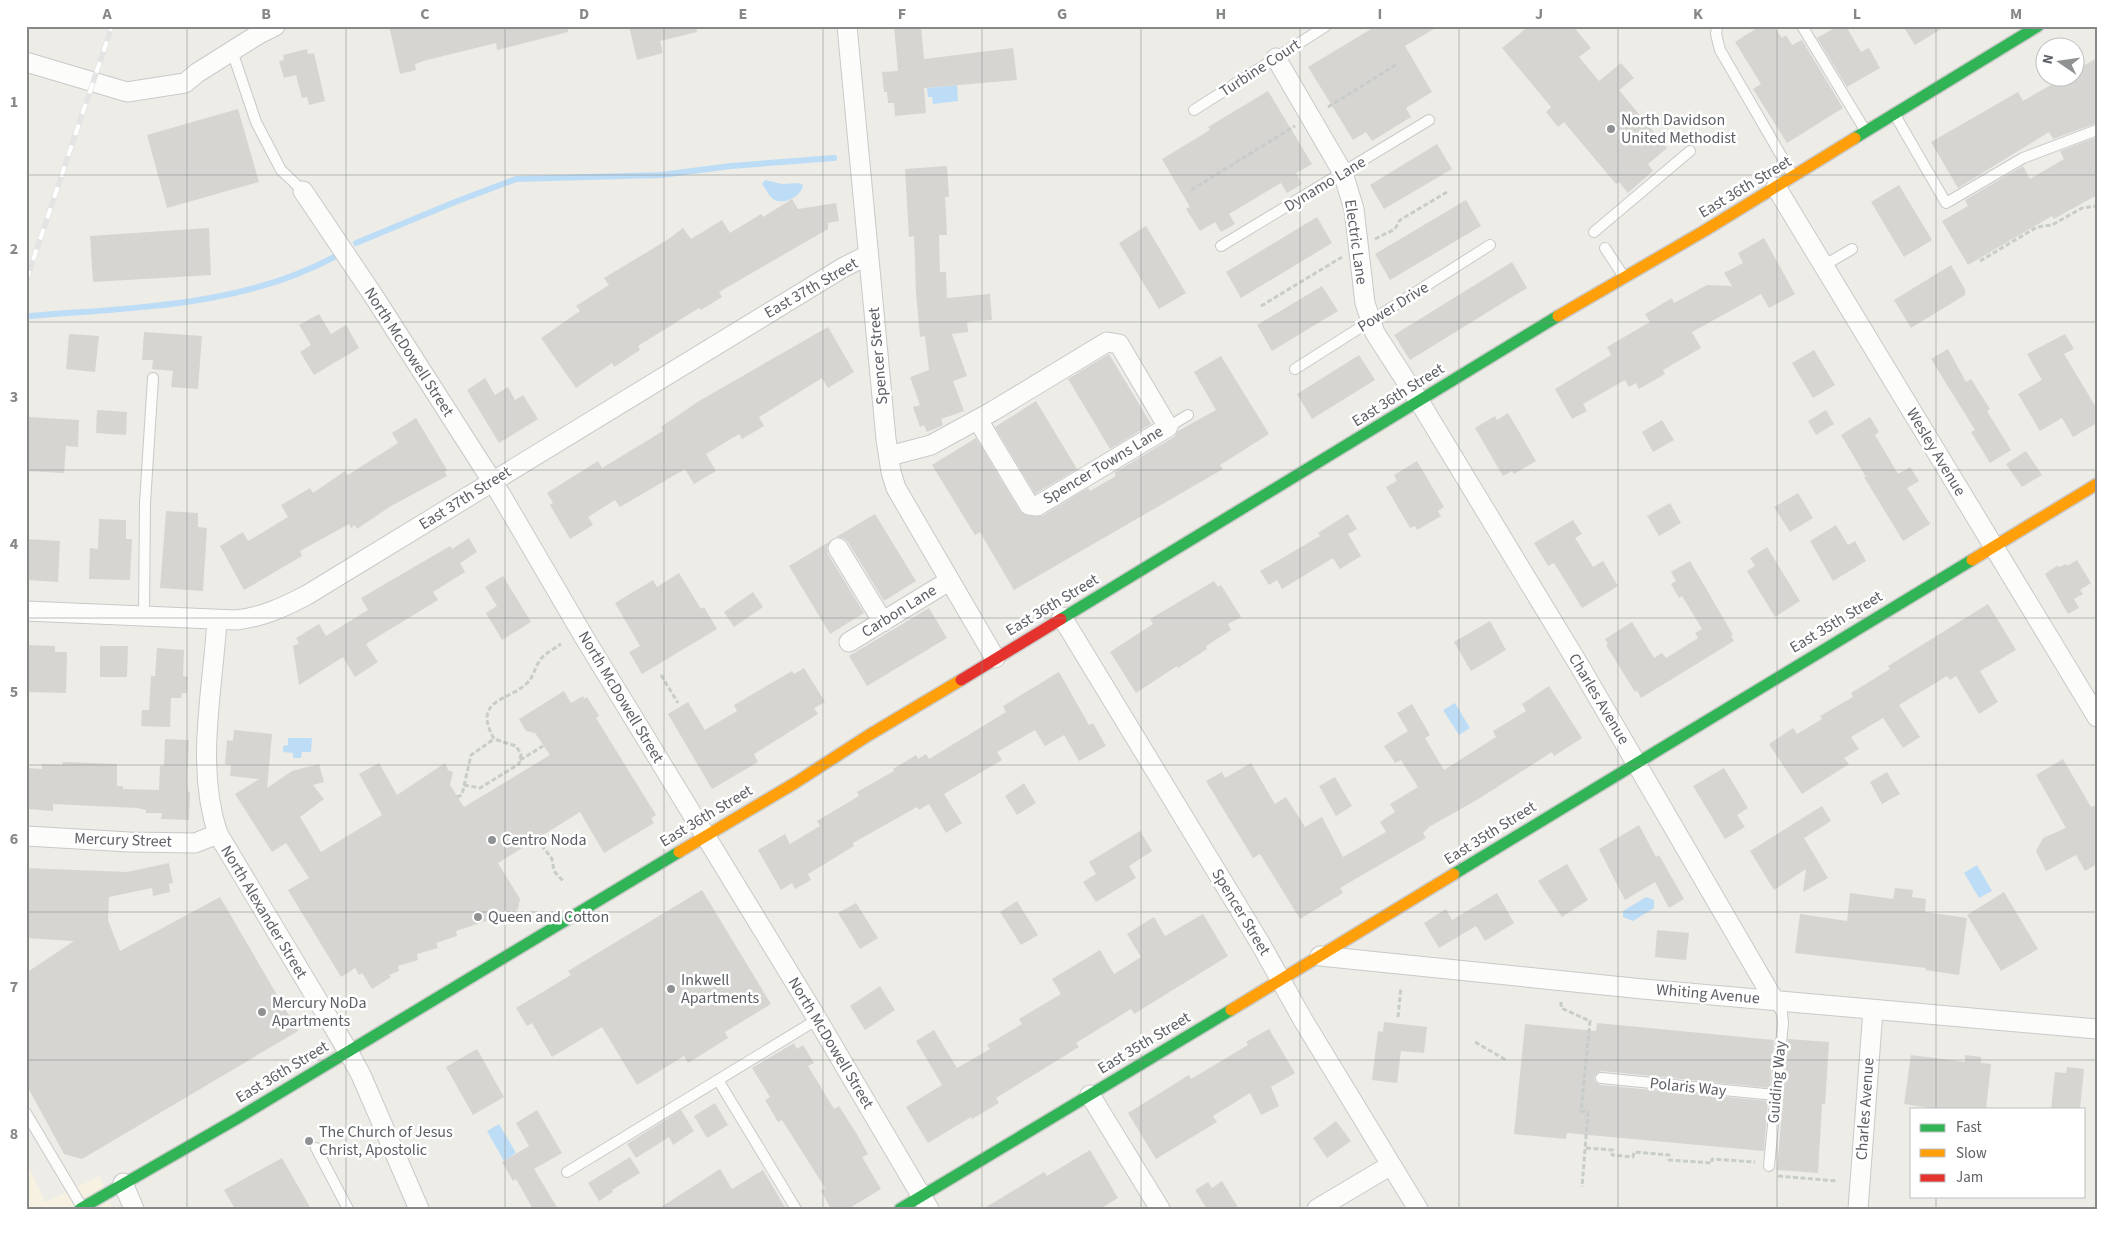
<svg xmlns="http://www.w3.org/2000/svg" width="2123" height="1235" font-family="'Source Sans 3',sans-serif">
<rect width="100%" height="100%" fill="#edece7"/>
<path fill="#f6f1e1" d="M26,1161l19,41 55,-26 13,33h-87z"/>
<path fill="#bdddf6" d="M957,85l1,16 -25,3 -1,-7h-4l-1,-9z
M765,180l17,4 16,-1 5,2c-1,11 -19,20 -28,15 -6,-3 -9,-11 -13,-16z
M1455,703l15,25 -11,7 -16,-25z
M288,738h24l-1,14h-9l-1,6h-8v-5l-10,-1v-6l5,-1z
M1977,865l15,26 -13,7 -15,-25z
M1646,897l8,3v8l-21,13 -10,-4v-6z
M499,1124l17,29 -12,8 -17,-30z"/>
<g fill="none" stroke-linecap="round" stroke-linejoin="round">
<path stroke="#bdddf6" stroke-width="6" d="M356,243l99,-41 61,-23 145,-4 70,-9 103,-8
M31,316c104,-9 211,-9 305,-60"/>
</g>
<path fill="#d6d5d2" d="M389,26h178l1,6 -71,18 -1,-7 -69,17 -12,4 1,6 -16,4z
M629,26h67l1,6 -37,9 3,12 -26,7z
M894,26h27l3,33 89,-11 4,32 -93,8 2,25 -31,3 -1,-13h-6l-1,-11h-3l-2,-20 16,-1z
M1376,26h63l-34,20 27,46 -26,16 5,9 -39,24 -6,-9 -13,8 -45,-73z
M1529,26h44l18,22 -12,9 20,24 22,-18 13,15 -15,12 48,58 -19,16 5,7 -25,22 -9,-11 -3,2 -52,-62 -6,5 -12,-15 5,-5 -49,-59z
M1760,26h14l8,12 4,-3 6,10 10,-5 41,68 -56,35 -34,-54 8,-5 -26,-42z
M1838,26h8l15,26 8,-4 11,20 -33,19 -30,-49z
M1903,26h43l-31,19z
M307,49l1,5 6,-1 11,48 -16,4 -2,-8 -5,1 -6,-23 -12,3 -5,-17 5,-1 -1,-5z
M2097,58v65l-44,16 -4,-7 -91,56 -27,-46 87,-50 5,9 40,-23h13v-8z
M1268,91l44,73 -16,9 6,11 -15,9 -6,-10 -52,31 6,10 -14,8 -6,-10 -15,9 -14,-22 4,-2 -28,-48 48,-29 -2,-3z
M238,109l21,73 -92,26 -20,-73z
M2097,137v58l-43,24 -2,-3 -84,49 -26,-44 26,-15 -3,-6 58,-34 7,13 34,-20 -4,-8z
M1437,144l15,25 -68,40 -14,-24z
M947,166l2,31h-4l2,38h-8l1,37h6l1,26 43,-4 2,26 -25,2 1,10 -16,2 15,42 -14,5 11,30 -23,8 2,6 -16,7 -3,-7 -4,2 -7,-20 7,-2 -10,-28 19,-7 -4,-34 -5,1 -4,-45 -2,-56 -5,1 -4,-68z
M1899,185l33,55 -28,17 -33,-55z
M792,199l6,10 38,-6 3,18 -11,2v6l-109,63 3,5 -21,13 -2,-2 -61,38 2,4 -26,17 -2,-4 -36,25 -35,-50 39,-27 -4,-5 33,-21 -5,-7 63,-38 16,-12 8,11 31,-19 8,13 31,-19 2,3z
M1466,200l15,26 -91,54 -15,-26z
M1317,217l15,26 -91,55 -15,-26z
M1146,226l40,67 -27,16 -40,-66z
M209,228l2,47 -118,7 -3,-46z
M1764,238l31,56 -26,14 -8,-14 -69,38 9,16 -38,22 2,4 -26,15 -3,-6 -7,4 -4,-7 -42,24 4,7 -15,8 -17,-30 56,-34 -4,-8 43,-25 -5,-8 27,-16 2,5 33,-18 25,1 -8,-13 19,-10 -5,-10z
M1512,262l15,26 -117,72 -16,-25z
M1951,265l14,24v6l-54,33 -17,-28z
M1322,286l16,25 -66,40 -15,-26z
M319,314l12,20 15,-9 13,23 -45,27 -14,-23 11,-7 -12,-20z
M828,327l26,45 -26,16 -6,-10 -63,39 5,9 -22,13 -3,-5 -33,20 10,17 -22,13 -9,-15 -65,38 -5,-7 -27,17 5,8 -23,14 -20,-34 3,-2 -6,-10 51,-32 4,7 61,-37 -2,-4 38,-26z
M144,332l58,4 -4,53 -27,-2 2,-16 -21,-2 1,-9h-11z
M69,334l30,2 -4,36 -29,-3z
M2065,334l9,15 -10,5 33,55v14l-24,14 -11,-19 -22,13 -22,-37 24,-14 -15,-26z
M1948,349l18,33 5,-3 19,30 -3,2 24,39 -21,13 -19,-31 4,-2 -44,-71z
M1814,350l21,35 -22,13 -21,-35z
M1109,354l42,70 -41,25 -42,-70z
M1359,355l16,25 -63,39 -15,-25z
M1221,356l48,78 -49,31 3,4 -209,121 -34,-58 -5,3 -43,-70 44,-27 44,73 8,5h14l46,-28 2,3 26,-15 -2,-3 60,-36 4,-6 38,-21 -22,-38z
M485,378l10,17 13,-8 7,13 8,-5 15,24 -39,24 -32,-53z
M1036,401l41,68 -42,25 -40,-67z
M97,410l30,2 -1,23 -30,-2z
M1826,410l8,14 -18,11 -8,-14z
M1508,413l28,48 -22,13 -2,-3 -9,5 -28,-48 20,-12 2,4z
M29,417l50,3 -1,27 -12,-1 -2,27 -38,-2z
M1870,417l9,15 -4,3 23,39 12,-7 9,14 -12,7 23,36 -27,17 -39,-64h2l-25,-42z
M416,418l31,52 -2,2 2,4 -56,30 -34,23 -2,-4 -4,3 -2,-4 -49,27 2,5 -58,34 -24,-44 23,-14 5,9 40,-24 -7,-12 29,-17 3,5 32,-22 3,4 50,-32 -6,-10z
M1662,420l12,20 -21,12 -11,-20z
M2026,451l16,24 -20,12 -16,-23z
M1417,461l27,46 -6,4 3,5 -24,14 -2,-4 -5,2 -24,-41 11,-6 -3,-6z
M1798,493l15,25 -23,14 -16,-25z
M1670,503l11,20 -22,13 -12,-20z
M166,511l32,2v14l9,1 -4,63 -43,-3z
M875,514l41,67 -32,20 -36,-59 -5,-4 -7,-1z
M1348,514l9,15 -9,5 13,22 -21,13 -7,-11 -51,31 -5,-9 -8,5 -9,-14 60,-35 -2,-3z
M99,519l27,1v19h6l-2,41 -41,-1 1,-31 8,1z
M1573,520l9,14 -7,4 18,29 10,-6 15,25 -36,22 -28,-45 -6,3 -14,-23z
M1836,525l12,20 7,-4 11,20 -33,20 -23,-40z
M469,538l8,14 -17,11 5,9 -32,20 5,8 -72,44 12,18 -23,15 -12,-20 -44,28 -6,-39 6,-3 -3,-5 23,-14 7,12 42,-26 -7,-12 89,-52 2,3z
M26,539l34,2 -2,41 -32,-2z
M829,542l-2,6 1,6 36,59 -34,21 -41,-68z
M1767,547l33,54 -25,16 -28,-46 8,-5 -5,-8z
M2077,560l14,23 -11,7 3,4 -9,5 5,9 -11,6 -23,-40 13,-9 1,2 7,-3 1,2z
M1690,561l43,74 -2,1 3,5 -93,57 -4,-8 -2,2 -29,-47 2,-1 -3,-5 27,-17 22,36 8,-5 4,5 32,-20 -3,-5 7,-4 -20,-33 -3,2 -8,-14 5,-3 -5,-9z
M679,573l22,36 3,-2 13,22 -75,45 -13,-22 11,-6 -25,-43 38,-23 4,7z
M503,576l28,46 -29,18 -16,-27 11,-7 -12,-19z
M1214,581l4,6 3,-2 20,32 -13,7 3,6 -25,16 1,3 -29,19 -1,-2 -41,27 -26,-41 43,-28 -3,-5z
M753,592l10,15 -29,20 -10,-15z
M1988,604l28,46 -36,21 18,31 -19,12 -23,-38 -6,4 -3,-4 -48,29 21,32 -17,11 -20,-30 -32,19 8,12 -15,9 5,6 -47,30 -33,-50 24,-16 4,6 25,-15 -2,-3 33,-19 -2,-4 39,-24 -2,-3z
M929,608l18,30 -80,48 -18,-30z
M1490,621l16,29 -35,21 -17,-29z
M28,645l27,1v6h12l-1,41 -39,-1z
M100,646h28l-1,31h-27z
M157,648l27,2 -1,26 5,1 -1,16h-5l-1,5h-10l-1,29 -29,-1 1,-16h7l2,-34h4z
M804,668l21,34 -11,6 4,6 -64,40 4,8 -46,27 -44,-75 20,-12 17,28 32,-19 -3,-6 58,-34 2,3z
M1059,672l30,53 4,-2 13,23 -27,15 -15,-26 -19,11 -10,-16 -38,22 5,8 -58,34 18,29 -16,10 -17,-29 -10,6 -2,-3 -64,36 1,3 -46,28 3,6 -16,9 -3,-6 -11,7 -23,-40 27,-16 5,10 30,-18 -3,-5 42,-25 -2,-4 37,-21 -1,-2 23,-14 2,4 8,-5 3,5 77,-47 -3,-6z
M1549,686l33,52 -28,18 -2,-4 -72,46 -51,29 -6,6 3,5 -86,50 3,5 -43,26 -40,-65 -7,4 -47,-77 16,-9 3,6 26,-15 24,41 11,-7 19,30 17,-10 21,40 43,-25 -6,-10 15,-10 -5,-8 28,-17 -17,-27 -6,3 -11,-17 24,-15 -11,-18 15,-9 18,31 -5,3 19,32 52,-33 -3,-6 33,-20 -4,-7z
M564,691l7,12 12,-7 1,3 3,-2 12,19 -3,2 60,97 -5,3 3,5 -50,30 -24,-41 -82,51 22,36 -2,10 -27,16 -2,-5 -33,11 1,5 -21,7 2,5 -21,6 1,6 -20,6 1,5 -10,4 2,2 -19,12 -10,-16 -3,2 -4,-7 -14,9 -53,-87 21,-12 -23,-35 -14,9 -37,-58 24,-15 -29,-3 1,-11 -6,-1 2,-24 6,1 1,-11 38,4 -5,54 25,-17 27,-7 5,18 -11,3 11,14 -24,18 21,35 61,-37 -23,-41 20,-11 18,32 48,-32 3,7 5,2 -3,13 14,22 86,-52 -15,-22 -9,-2 -7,-12z
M165,739l24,1 -2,40 1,12h2l-1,28 -28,-1 1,-6h-16v-3l-9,-2 -84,-4v7l-26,-2 1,-19h-2v-22l16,1v-5l20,1 1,-3 54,2v22h6v3l36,1 1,-24h4z
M2063,759l28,48 6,-2v59l-12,7 -9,-16 -30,16 -10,-20 7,-13 23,-10 -30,-53z
M1724,768l24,40 -11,7 8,12 -20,12 -32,-53z
M1887,772l13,22 -18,10 -12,-22z
M1335,777l17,29 -16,10 -17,-30z
M1024,783l12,20 -19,12 -12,-19z
M1822,806l9,15 -27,17 24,40 -25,14 3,-23 -32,21 -24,-39z
M1639,825l17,32 3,-2 25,44 -15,9 -14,-26 -30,18 -26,-51z
M1140,831l12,20 -23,15 7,12 -40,24 -13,-20 13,-8 -7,-12z
M169,863l4,20 -4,1 1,8 -17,4 -1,-8 -43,9 -1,23 12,31 100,-54 78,134 -216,128 -18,-5 -38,-70v-111l48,-32 -48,-3v-70l101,4z
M1567,864l21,36 -26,17 -24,-36z
M1895,888l18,2 -1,7 14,2 -1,13 42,6 -8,57 -34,-5 1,-2 -131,-15 5,-39 47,7 3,-28 43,6z
M702,890l69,114 -46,28 3,6 -40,25 -4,-7 -47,29 -35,-58 -50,30 -20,-34 -5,3 -11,-18 55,-33 -3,-4z
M2004,892l34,57 -37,22 -34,-56z
M1497,893l17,30 -29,18 -9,-15 -37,22 -15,-25 22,-14 6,11z
M1017,901l21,34 -17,10 -21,-33z
M856,903l22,35 -18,11 -22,-36z
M1203,914l25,42 -94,58 -3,-5 -55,34 3,4 -83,51 3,5 -27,16 -1,-2 -43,26 -22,-36 36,-22 -26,-44 18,-11 23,38 33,-19 -3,-4 35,-21 -3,-5 42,-25 -9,-15 48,-29 14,24 27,-17 -14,-23 27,-17 11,19z
M1657,930l32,3 -3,27 -31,-3z
M880,986l15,24 -30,20 -15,-24z
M1384,1022l43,5 -3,26 -23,-2 -4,32 -25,-3 6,-49 5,1z
M1597,1023l177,17 -4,48 -168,-17 -4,1 -4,5 1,4 5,4 168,16 -4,50 -197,-18 -1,6 -52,-5 11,-110 71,7z
M1269,1029l26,44 -24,14 8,19 -18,9 -11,-22 -37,23 4,6 -61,37 -28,-46 61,-38 2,4 57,-34 -2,-3z
M1788,1039l41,3 -4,62h-3l-4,69 -41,-3z
M794,1043l3,6 6,-4 11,18 -6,3 26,43 5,-3 19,30 10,18 -6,3 19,32 -33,20h-17l-10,-18 4,-3 -43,-68 -4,2 -13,-22 5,-3 -18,-29z
M477,1049l27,48 -31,18 -27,-48z
M1911,1055l54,7v-7l16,2v6l10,1 -5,45h-50l-32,-5z
M2067,1067l17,2 -4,40h-29l4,-37 11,1z
M715,1103l13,22 -21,13 -13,-22z
M537,1110l25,43 -28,16 24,40h-25l-17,-30 -3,2 -11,-19 27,-16 -13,-23z
M681,1110l13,21 -21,14 -4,-8 -33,21 -9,-14z
M1336,1121l15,20 -24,17 -14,-20z
M1090,1150l28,48 -18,11h-117l61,-37 3,4z
M630,1157l10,16 -28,17 1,2 -14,9 -11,-18z
M282,1158l29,51h-76l-11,-19z
M720,1169l12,20 31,-19 23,39h-128z
M1222,1181l17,28h-32l-12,-19 13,-8 4,6z"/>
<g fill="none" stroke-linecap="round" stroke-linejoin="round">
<g stroke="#c9c9c9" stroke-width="12">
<path id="lane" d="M1717,26l-1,8 4,16 73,126
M1802,26l63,104
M232,51l24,71 25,48 22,21
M1194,110l132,-84
M1895,115l51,88 77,-45 74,-28
M1594,232l96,-81
M1221,246l208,-126
M1605,248l19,29
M1823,266l29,-17
M1295,369l195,-124
M1168,427l20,-12
M144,616l1,-113 8,-125
M1601,1078l174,17
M718,1080l78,129
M26,1113l56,94
M316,1148l32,61
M1769,1166l14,-143 -1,-10 -8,-13
M567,1172l251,-153"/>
</g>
<g stroke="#c9c9c9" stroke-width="21">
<path id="street" d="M847,26l39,413 5,33 5,16 99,170
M1276,58l67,115 11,36 11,94 10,30 44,68 163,269 192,330
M26,62l101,30 58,-9 12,-10 62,-39 16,-8
M1776,187l321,530
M303,191l70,104 128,200 83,142 229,375 116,197
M889,456l42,-11 62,-34 114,-69 12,2 49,83 -131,79 -8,-1 -51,-85
M838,548l45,74
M26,611l210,9c27,-3 48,-13 71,-25l537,-328 24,-12
M1062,617l198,326 43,77 115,189
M217,620c-4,69 -22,146 1,214l130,217 13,24 58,134
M849,642l100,-61
M26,836l103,6 66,1 23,-9
M1320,956l323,33 454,40
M1090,1095l70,114
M123,1183l11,26
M1317,1209l74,-44
M1858,1209l15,-199"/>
</g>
<g stroke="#c9c9c9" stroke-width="14">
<path id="fast" d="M1855,138l183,-112
M1061,619l497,-303
M1454,874l518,-314
M80,1209l158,-91 441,-266
M900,1209l331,-199"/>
</g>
<g stroke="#c9c9c9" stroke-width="14">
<path id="slow" d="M1558,316l146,-85 151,-93
M1972,560l125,-76
M679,852l116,-69 74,-48 92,-55
M1231,1010l223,-136"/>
</g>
<g stroke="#c9c9c9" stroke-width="14">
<path id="jam" d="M961,680l100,-61"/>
</g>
<path stroke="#c9cdca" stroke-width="3" stroke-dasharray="5 2.5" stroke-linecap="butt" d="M1328,107l69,-43
M1191,190l104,-64
M1375,239l20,-10 5,-9 47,-28
M1980,261l57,-34 15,-2 30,-17 15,-2
M1261,306l81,-49
M661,675l17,28
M520,760l23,-14
M464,785l16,3 39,-24 2,-10 -5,-8 -22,-7c-23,-42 17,-37 35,-58 5,-6 6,-14 11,-21 5,-7 14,-11 21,-16
M457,797l5,-2 9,-40 23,-16
M537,839l15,20 2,12 10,11
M1561,1002v6l29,13 -9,90 7,1 -6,75
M1398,1017l3,-30
M1475,1042l31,18
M1586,1148l27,2 -1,5 21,2 1,-5 35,3v5l43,3v-4l43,3
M1778,1176l59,5"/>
<use href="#lane" stroke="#fcfcfb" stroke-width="10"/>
<use href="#street" stroke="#fcfcfb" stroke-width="19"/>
<use href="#fast" stroke="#30b455" stroke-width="11"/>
<use href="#slow" stroke="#ff9f0a" stroke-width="11"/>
<use href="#jam" stroke="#e5322d" stroke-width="11"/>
<g stroke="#e3e4e3" stroke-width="5.5">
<path id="rail" d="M26,281l86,-255"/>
</g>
<use href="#rail" stroke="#fff" stroke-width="4" stroke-dasharray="11" stroke-linecap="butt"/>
</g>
<path fill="none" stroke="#858789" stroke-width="1" stroke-opacity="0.55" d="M187,26v1183M346,26v1183M505,26v1183M664,26v1183M823,26v1183M982,26v1183M1141,26v1183M1300,26v1183M1459,26v1183M1618,26v1183M1777,26v1183M1936,26v1083M26,175h2071M26,322h2071M26,470h2071M26,618h2071M26,765h2071M26,912h2071M26,1060h2071M1936,1196v13"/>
<g fill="#8f9192" stroke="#fff" stroke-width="2">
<circle cx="1611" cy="129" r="5"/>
<circle cx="492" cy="840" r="5"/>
<circle cx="478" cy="917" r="5"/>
<circle cx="671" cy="989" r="5"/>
<circle cx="262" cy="1012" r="5"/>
<circle cx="309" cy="1141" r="5"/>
</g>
<g text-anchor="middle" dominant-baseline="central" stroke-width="5" stroke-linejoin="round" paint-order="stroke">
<g font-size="16" fill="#5d6065" stroke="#fff">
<text transform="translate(1260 68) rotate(-33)">Turbine Court</text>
<text transform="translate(1325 184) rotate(-31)">Dynamo Lane</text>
<text transform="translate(1745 187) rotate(-31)">East 36th Street</text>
<text transform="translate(1356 242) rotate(82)">Electric Lane</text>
<text transform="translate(811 288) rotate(-30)">East 37th Street</text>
<text transform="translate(1393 307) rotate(-32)">Power Drive</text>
<text transform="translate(409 352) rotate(57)">North McDowell Street</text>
<text transform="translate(878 356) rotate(-95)">Spencer Street</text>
<text transform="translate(1398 395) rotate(-32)">East 36th Street</text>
<text transform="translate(1936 452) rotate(59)">Wesley Avenue</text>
<text transform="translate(1103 465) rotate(-31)">Spencer Towns Lane</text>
<text transform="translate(465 498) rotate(-32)">East 37th Street</text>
<text transform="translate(1052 605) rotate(-31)">East 36th Street</text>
<text transform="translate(899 611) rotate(-32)">Carbon Lane</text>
<text transform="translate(1836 622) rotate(-31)">East 35th Street</text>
<text transform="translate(621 697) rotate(59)">North McDowell Street</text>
<text transform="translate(1599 699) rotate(59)">Charles Avenue</text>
<text transform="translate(706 816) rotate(-31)">East 36th Street</text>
<text transform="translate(1490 833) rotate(-32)">East 35th Street</text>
<text transform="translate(123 840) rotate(2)">Mercury Street</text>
<text transform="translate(264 912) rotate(59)">North Alexander Street</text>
<text transform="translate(1241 912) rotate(59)">Spencer Street</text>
<text transform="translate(1708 994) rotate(5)">Whiting Avenue</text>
<text transform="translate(831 1043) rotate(59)">North McDowell Street</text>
<text transform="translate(1144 1043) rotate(-31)">East 35th Street</text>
<text transform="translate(282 1072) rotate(-31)">East 36th Street</text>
<text transform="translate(1777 1082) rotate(-85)">Guiding Way</text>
<text transform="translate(1688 1087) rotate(6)">Polaris Way</text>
<text transform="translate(1865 1109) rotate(-86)">Charles Avenue</text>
</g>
<g font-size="16" fill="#5d6065" stroke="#fff" text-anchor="start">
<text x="1621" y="120">North Davidson<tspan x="1621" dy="18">United Methodist</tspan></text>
<text x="502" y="840">Centro Noda</text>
<text x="488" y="917">Queen and Cotton</text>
<text x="681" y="980">Inkwell<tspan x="681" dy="18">Apartments</tspan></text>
<text x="272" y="1003">Mercury NoDa<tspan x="272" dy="18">Apartments</tspan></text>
<text x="319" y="1132">The Church of Jesus<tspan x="319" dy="18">Christ, Apostolic</tspan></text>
</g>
</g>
<rect width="2123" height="1235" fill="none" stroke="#ffffff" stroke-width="55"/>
<rect x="1910" y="1108" width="175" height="90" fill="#ffffff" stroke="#bebfc1"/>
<rect x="1920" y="1124" width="25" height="8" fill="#30b455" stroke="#bebfc1"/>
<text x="1956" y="1132" font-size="15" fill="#5d6065">Fast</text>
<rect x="1920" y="1149" width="25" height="8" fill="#ff9f0a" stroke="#bebfc1"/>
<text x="1956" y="1158" font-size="15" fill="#5d6065">Slow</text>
<rect x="1920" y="1174" width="25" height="8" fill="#e5322d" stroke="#bebfc1"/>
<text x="1956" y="1182" font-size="15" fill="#5d6065">Jam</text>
<g transform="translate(2060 62) rotate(283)"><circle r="24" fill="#ffffff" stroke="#bebfc1"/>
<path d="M0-4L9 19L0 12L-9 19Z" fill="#8f9192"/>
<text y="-8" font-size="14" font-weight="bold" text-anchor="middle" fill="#5d6065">N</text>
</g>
<rect x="28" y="28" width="2068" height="1180" fill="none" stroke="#858789" stroke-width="2"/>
<g font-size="16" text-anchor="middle" font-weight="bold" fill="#858789">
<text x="107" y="19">A</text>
<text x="266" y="19">B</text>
<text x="425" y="19">C</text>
<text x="584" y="19">D</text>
<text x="743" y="19">E</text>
<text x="902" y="19">F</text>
<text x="1062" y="19">G</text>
<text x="1221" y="19">H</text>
<text x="1380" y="19">I</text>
<text x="1539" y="19">J</text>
<text x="1698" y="19">K</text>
<text x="1857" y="19">L</text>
<text x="2016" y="19">M</text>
<text x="14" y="107">1</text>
<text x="14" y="254">2</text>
<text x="14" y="402">3</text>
<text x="14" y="549">4</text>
<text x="14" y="697">5</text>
<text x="14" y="844">6</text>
<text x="14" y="992">7</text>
<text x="14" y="1139">8</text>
</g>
</svg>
